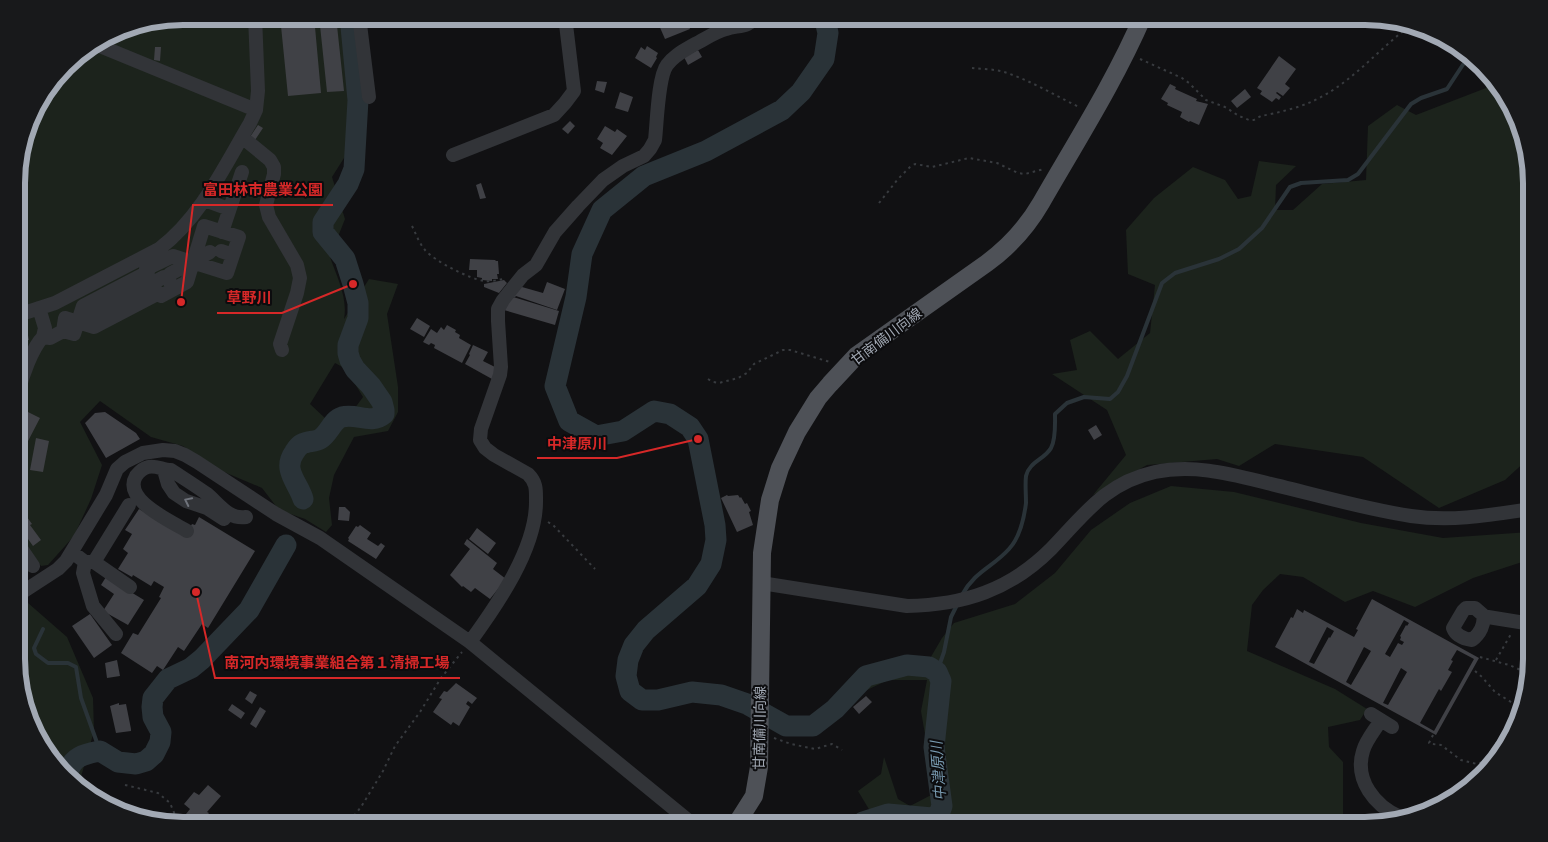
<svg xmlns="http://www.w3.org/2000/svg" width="1548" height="842" font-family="Inter,'Noto Sans JP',sans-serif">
<rect width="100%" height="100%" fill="#111113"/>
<path fill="#1c231c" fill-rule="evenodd" d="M183,16h162l10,83 -4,48 -19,30 13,42 -15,38c7,20 18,41 14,62l25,-40 29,5 -11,30 11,73v25l-10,19 -34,6 -20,38 -5,23 3,27 -6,7 -21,-13 -26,-9 -17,-22 -45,-19 -34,-23 -32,-9 -51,-36 -20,21 22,43 -11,34 -17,37 -26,29 -7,1 -2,-3 -21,18v-419l16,-53 39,-51 47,-29zM335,363l11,6 17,28 -11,15 -26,7 -16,-15z
M1484,72l20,19 27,81v243l-6,8 3,36 -23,21 -66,28 -76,-51 -88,-13 -36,22 -22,-7 -70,6 -54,30 33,-40 -19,-45 -55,-36 25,-4 -7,-30 20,-9 28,28 32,-26 5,-48 -27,-11 -2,-44 28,-32 39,-31 32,13 13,19 13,-3 8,-35 37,5 -20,19 -1,25h18l29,-26 44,-4 2,-54 29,-21 19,10 70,-27z
M1171,486l63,6 127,31 82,15 88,-6v27l-58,19 -58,29 -42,-16 -28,11 -42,-25 -23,-3 -17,16 -11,15 -5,46 88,38 32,20 -7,11 -32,7 1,20 14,15v56l5,7 -478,1 6,-5 -18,-30 23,-17 3,-17 14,42 12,7 25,-13 -14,-82 6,-31h-39l-21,10 2,-8 25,-9 31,-6 17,-29 12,-15 61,-19 40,-31 36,-43 39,-27z
M28,603l39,34 26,61 1,33 -15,53 -35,-33 -26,-71v-72z"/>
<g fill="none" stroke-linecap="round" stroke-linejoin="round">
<path stroke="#2a3338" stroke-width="4" d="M962,595c13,-24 31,-28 47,-46 11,-12 15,-30 17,-46 0,-9 -1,-19 0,-27 3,-14 19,-17 25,-28 5,-9 4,-24 4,-34l12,-11 17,-6 26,2 8,-7 9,-16 35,-93 13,-10 44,-14 20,-10 23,-21 28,-41 11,-4 47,-3 10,-6 53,-70 10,-6 26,-9 21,-32
M43,629l-9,19 2,6 12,9h20l8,4 5,31 19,53
M937,672l7,-20 7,-35 6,-12"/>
<path stroke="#2a3338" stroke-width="21" d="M824,16l4,17 -4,26 -23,33 -19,18 -76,41 -62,25 -42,34 -20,44 -6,43 -21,89 14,35 27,15 27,-5 31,-20 16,3 20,13 8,12 17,86 1,15 -5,24 -14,22 -51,44 -12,15 -6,15 -2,16 4,15 12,9h16l34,-8 29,3 26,9 39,22h27l22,-17 31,-33 41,-11 22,2 8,5 4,9 -7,66 8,59 -3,8 -7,4 -44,-4 -25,8 -4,4
M303,499c-4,-15 -21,-29 -9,-46 2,-3 4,-7 8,-9 5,-3 13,-2 18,-5 9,-5 12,-19 22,-22 15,-4 29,8 42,-3v-4l-2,-8 -11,-16 -16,-17 -5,-9 -2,-7v-8l10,-27v-15l-5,-19 -8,-25 -22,-27v-10l25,-38 6,-15 4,-69 -8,-84
M68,773c4,-17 17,-19 32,-22l18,11 18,2 10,-3 8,-7 6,-12 1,-10 -8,-15 -1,-10 1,-9 15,-19 23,-11 11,-9 47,-49 37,-65"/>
</g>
<path fill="#404146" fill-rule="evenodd" d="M280,16h34l7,77 -33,3z
M319,16h17l8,75 -17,1z
M663,16h22l5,13 -25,10 -7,-16 7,-3z
M647,46l11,7 -2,4 1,1 -6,10 -16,-10 6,-11 4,3z
M155,47h6l-1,14 -6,-1z
M698,50l4,7 -14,8 -4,-8z
M1279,56l17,13 -11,15 5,4 -7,8 -6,-4 -1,1 5,4 -2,3 -3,-2 -4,4 -12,-8 2,-3 -5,-3z
M597,81l10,1 -3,11 -9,-3z
M1170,84l6,3 -1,2 2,1 20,9 -1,2 12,3 -9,21 -9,-4 -1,1 -9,-5 2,-5 -15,-7 1,-2 -7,-4z
M1245,89l6,8 -14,11 -6,-7z
M620,92l13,5 -5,15 -13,-4z
M570,121l5,5 -7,8 -6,-5z
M258,125l5,3 -8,12 -5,-3z
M605,126l10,6 2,-3 10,7 -15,19 -12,-7 3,-5 -6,-4z
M481,183l5,15 -6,1 -4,-14z
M470,259l25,1 1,1h2l1,13h-2l1,5h-6v2l-10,-1v-2l-5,-1v-7h-8z
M504,280l3,3 -8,10 -15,-6v-3z
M547,282l18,7 -8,21 -41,-14 -2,2 -3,-3 7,-10 4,2 21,6z
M510,296l49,15 -4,14 -51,-15z
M417,318l13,8 -6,11 -14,-8z
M447,325l9,5 -1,2 5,3 -1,3 12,7 -9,18 -28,-15 1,-3 -4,-2 -2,2 -6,-3 8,-13 6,4 4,-6 3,3z
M26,326l3,14 -11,2v-15z
M473,345l15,7 -5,9 14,7 -5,11 -27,-15 5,-9 -1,-1z
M18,407l22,11 -14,27 -8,-4z
M105,412l31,21 4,6 -34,19 -21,-35 10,-10z
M1096,425l6,10 -8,5 -6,-10z
M36,438l13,3 -6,31 -13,-2z
M727,495l1,1 10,-1 2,3 1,-1 4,7 2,-1 4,8 -2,1 4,13 -16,7 -16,-34z
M339,507h6l5,5 -1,9 -11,-1z
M139,509l46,27 7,-12 3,1 4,-8 56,34 -47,77 -6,-4 -18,27 -6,-4 -15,23 -6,-4 -5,7 -31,-20 12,-20 5,2 23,-37 -2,-1 5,-10 -10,-6 -3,5 -18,-11 -1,2 -14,-8 10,-16 -5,-4 9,-15 -7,-4z
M27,517l5,7 -2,1 11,15 -8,6 -15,-21v-2z
M360,525l11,8 -4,6 11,7 3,-3 4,3 -9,13 -28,-18 1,-2 -1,-1 8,-12 2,1z
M477,528l19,15 -8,11 -19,-15z
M467,539l30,24 -4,6 13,10 -16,20 -15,-11 -4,4 -8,-6 -1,1 -12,-12 20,-26 -6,-5z
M106,577l38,23 -16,25 -25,-14 11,-17 -13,-9z
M1372,599l107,59 -43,77 -161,-88 16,-30 2,1 4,-9 6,4 1,-3 50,27 4,-7 -2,-1zM1404,620l5,3 -2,3 -1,-1 -6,11 1,1 -1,3 4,2 -2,3 -4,-2 -8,14 -5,-3zM1327,627l7,4 -4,7 -1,-1 -15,27 -5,-2zM1364,647l7,4 -20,34 -5,-3zM1457,650l17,9 -40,72 -14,-8 19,-34 2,2 11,-19 -4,-2 5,-9 -2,-1zM1401,668l6,4 -19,33 -5,-2z
M90,614l22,31 -18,13 -22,-32z
M117,660l3,16 -13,2 -2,-15z
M456,683l21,15 -5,6 -4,-3 -2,3 4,3 -11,19 -6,-4 -2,3 -18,-13 9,-13 -3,-1 5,-7 3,1z
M250,691l7,4 -5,9 -7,-5z
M866,696l6,6 -13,12 -6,-7z
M119,703v2l7,-1 5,25v2l-15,2 -6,-27z
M232,704l13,9 -4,6 -13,-9z
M260,707l6,4 -10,17 -6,-4z
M208,785l13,11 -14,16 2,1 -11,13h-1l-11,-12 4,-5 -6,-5 10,-12 5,3z"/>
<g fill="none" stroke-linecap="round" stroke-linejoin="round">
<path stroke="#383b3f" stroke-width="2" stroke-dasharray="2.5 4" stroke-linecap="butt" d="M1140,59l42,19 7,5 17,17 19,7 14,9 10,4h5l7,-4c16,-3 37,-8 52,-15 36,-16 63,-49 94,-73
M972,68c10,1 22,1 32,4 26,8 50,23 75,35
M879,203l19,-24 12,-12 5,-3 17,3 37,-9 28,5 21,10 7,1 19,-5
M412,226c4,8 7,17 13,24 9,11 45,29 59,31 6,1 13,-1 19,-2
M708,379l5,3 6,1 19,-5 9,-5 7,-9 29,-14h7l40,12
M548,522l5,3 42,44
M1480,657l29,8 21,9
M1496,660l15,-26
M1475,671l7,6 13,15 24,15v2
M1433,735l-4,8 3,1 9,1 20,15 16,4c13,-4 13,-15 22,-24 3,-5 9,-7 14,-9
M774,738l17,6 24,5 17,-5 10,6
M125,785l33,8 12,10 8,19 8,4
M346,826l15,-19 22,-36 12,-25 25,-34 21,-34 21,-26"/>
<path stroke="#323438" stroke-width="14" d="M359,16l10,81
M95,44l161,66
M242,137l28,23 4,7v7l-8,31 3,12 28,48 3,13 -3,15 -17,51 2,6
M453,155l101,-40 11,-12 9,-12 -9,-75
M204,200l25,9
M222,232l20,-60
M221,251l12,4
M168,279l2,-5 40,-22
M124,298l40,-21 4,2 6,10
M18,315l37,-12 104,-54c42,-32 65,-82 91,-126l6,-13 2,-19 -3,-75
M63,331l2,-13 29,9 65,-34 2,3 26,-14 17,-56 35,11 -12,36 -54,-17 -27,13 2,3 -65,34 -9,28 -11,-3
M43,337l7,1 68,-36
M18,393c4,-16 14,-45 25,-56l2,-9 -6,-20
M164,470l4,14 6,9 12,8 21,7 17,11
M187,531c-16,-10 -65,-31 -51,-55 3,-4 7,-8 12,-9 8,-2 15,3 23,3 12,8 25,16 36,24 12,10 22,26 39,23
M18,544l15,22
M72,552l13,10 -2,11 10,33 23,28
M86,562h8l36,25
M94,562l35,-57
M761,583l146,23c57,-1 103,-16 144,-57 33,-34 54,-66 104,-77 39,-8 75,2 112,11 47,11 97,26 144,33 41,6 80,-1 120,-7
M18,595l40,-26 8,-8 40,-66 11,-26 8,-7 18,-9 20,-3 12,1 10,4 12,7 79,52 44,24 150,104 225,184
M1466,608h9l8,7c2,9 -3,19 -11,25 -7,-1 -16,-4 -19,-12l10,-17z
M1484,619l4,-2 43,7
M470,642c27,-37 66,-93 66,-140 0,-12 1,-19 -8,-28l-34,-19 -9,-7 -5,-8 1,-11 19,-54 1,-8 -3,-46v-12l5,-9 20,-25 13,-10 19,-33 23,-26 25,-26 20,-14 21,-10 6,-7 5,-9c2,-17 3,-63 12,-75 7,-10 18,-15 28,-21 10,-5 20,-12 31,-15 12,-4 23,-1 30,-13
M1371,714l21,13
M1381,720c-6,10 -15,20 -18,31 -9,29 12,55 37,66"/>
<path stroke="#4e5157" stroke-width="18" d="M735,826l19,-30 5,-29 3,-214 8,-53 10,-32 9,-19 8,-17 21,-34 12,-14 27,-29 130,-92c22,-16 40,-36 54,-60 35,-61 74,-122 102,-187"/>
</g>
<defs><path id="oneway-chevron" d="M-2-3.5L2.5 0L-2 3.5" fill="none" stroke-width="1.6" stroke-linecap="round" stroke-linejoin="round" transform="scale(1.25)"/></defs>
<use stroke="#70747c" href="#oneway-chevron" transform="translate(188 501) rotate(-154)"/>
<g text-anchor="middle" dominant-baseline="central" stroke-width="4" stroke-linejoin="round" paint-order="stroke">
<g font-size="14" fill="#a2a9b4" stroke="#0c0c0e">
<text transform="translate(886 336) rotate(-37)">甘南備川向線</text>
<text transform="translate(759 728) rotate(-89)">甘南備川向線</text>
</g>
<g font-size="15" font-style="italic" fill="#789ab0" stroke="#0c0c0e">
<text transform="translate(938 771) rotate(-94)">中津原川</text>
</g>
</g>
<path d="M0 0H1548V842H0ZM183 25H1365A158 158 0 0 1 1523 183V659A158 158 0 0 1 1365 817H183A158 158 0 0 1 25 659V183A158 158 0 0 1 183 25Z" fill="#18191b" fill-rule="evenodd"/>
<path fill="none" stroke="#a2a9b4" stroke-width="6" d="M183 25H1365A158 158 0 0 1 1523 183V659A158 158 0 0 1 1365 817H183A158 158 0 0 1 25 659V183A158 158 0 0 1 183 25Z"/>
<path fill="none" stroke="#d62828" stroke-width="2" d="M181 302L193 205H333M353 284L282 313H217M698 439L617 458H537M196 592L215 678H460"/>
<g fill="#d62828" stroke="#0c0c0e" stroke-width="2">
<circle cx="181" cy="302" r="5"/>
<circle cx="353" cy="284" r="5"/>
<circle cx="698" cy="439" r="5"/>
<circle cx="196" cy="592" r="5"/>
</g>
<g font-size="15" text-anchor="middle" font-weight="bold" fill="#d62828" stroke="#0c0c0e" stroke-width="4" stroke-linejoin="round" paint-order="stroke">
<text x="263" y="195">富田林市農業公園</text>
<text x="249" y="303">草野川</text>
<text x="577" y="449">中津原川</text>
<text x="337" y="668">南河内環境事業組合第１清掃工場</text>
</g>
</svg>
